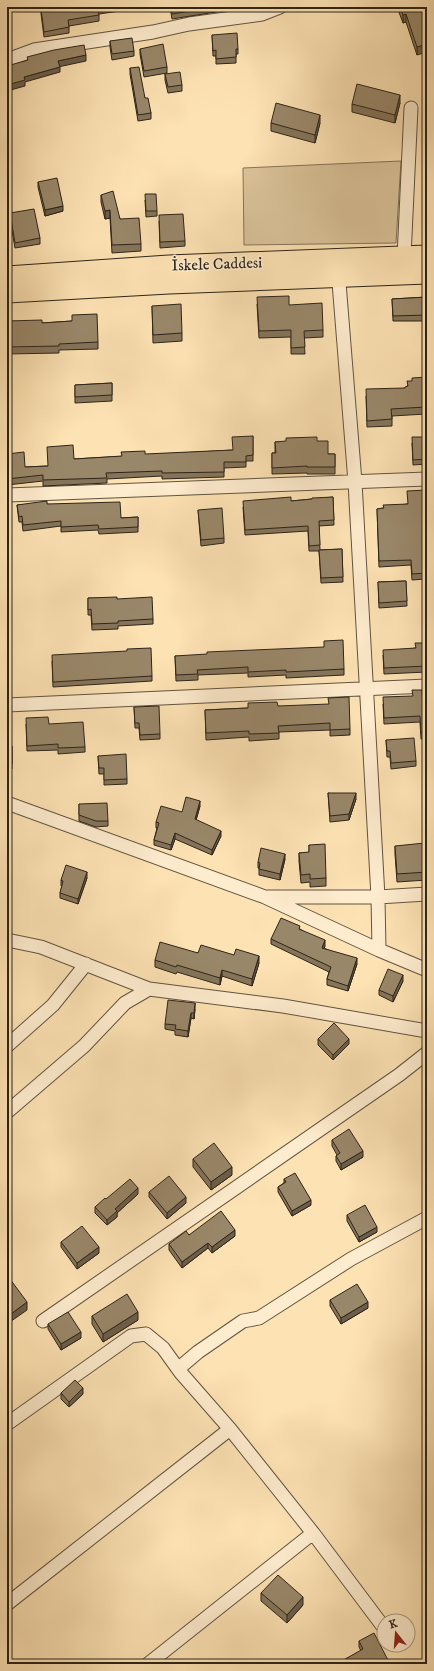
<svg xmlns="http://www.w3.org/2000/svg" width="434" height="1671" font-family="'IM FELL DW Pica',serif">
<rect width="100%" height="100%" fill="#fde2b3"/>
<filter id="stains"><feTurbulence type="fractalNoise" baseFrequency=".005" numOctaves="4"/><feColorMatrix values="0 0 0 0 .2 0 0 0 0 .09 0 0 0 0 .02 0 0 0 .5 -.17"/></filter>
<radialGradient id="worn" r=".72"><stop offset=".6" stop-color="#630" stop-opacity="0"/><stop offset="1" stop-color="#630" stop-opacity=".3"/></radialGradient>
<path fill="#dac299" stroke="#847359" d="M401,161l-5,82 -152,2 -1,-77z"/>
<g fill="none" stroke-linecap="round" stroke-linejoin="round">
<g stroke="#615440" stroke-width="15">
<path id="minor" d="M7,60l27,-10 119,-18 36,-8 73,-10 18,-7
M404,257l7,-149
M338,270l17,212 23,415 1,53
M7,495l420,-16
M7,705l420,-19
M7,803l258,94 114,53 48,20
M268,897h110l49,-3
M7,940l34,7 108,42
M7,1046l46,-41 33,-41
M7,1112l77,-66 41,-43 24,-14 134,17 144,25
M43,1321l356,-246 28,-22
M178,1369l20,-17 45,-31 16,-3 92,-59 76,-41
M7,1424l124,-88 15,-2 17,14 18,25 49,56 83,104 69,92
M7,1604l223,-175
M148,1664l165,-131"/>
</g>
<g stroke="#2d2419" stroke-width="23">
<path id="primary" d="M7,277l162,-11 258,-10
M7,292l162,-9 258,-10"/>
</g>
<use href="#minor" stroke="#feecce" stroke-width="13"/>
<use href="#primary" stroke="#fde2b3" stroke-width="21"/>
</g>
<path fill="#84745a" stroke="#2d2419" d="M52,7h82v2l-35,5v7l-30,5v7l-25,4 -3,-23v-5z
M170,7h52v4l-50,8z
M397,7h30l-10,48 -11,-33 -3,1z
M7,32l1,9v8l-1,1z
M212,35l26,14v5h-2v9l-20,1v-8h-3z
M110,41l24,10v5l-22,4 -2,-13z
M140,49l27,18v6l-23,4 -4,-23z
M130,68l15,30 6,15v6l-13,2 -8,-47z
M165,74l17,11v6l-14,2 -3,-13z
M400,103l-5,20 -43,-11v-8z
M271,123h49l-5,20 -44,-12z
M38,182l25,29 -18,5 -7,-29z
M101,195l40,49v7l-29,2 -2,-35 -5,1 -4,-17z
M145,200l12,11v5l-11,1z
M10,213l30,25v6l-25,4 -5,-29z
M159,221l26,20v5l-25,2z
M427,297v24h-34l-1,-22z
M257,304l32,1 34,25v7l-19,1 1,16h-14v-17l-32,1z
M152,306l30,27v8l-29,2z
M7,321l35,2 30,-2 26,21v7l-39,1v3l-52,1z
M427,377v28h-1v9l-34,2v10l-25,1 -1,-31 39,-8 7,-7z
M112,383v18l-37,2v-18z
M253,436v25h-7v6l-22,1v9l-62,2v-3l-55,3v4l-64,3v-5l-36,4v-31l18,13 22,-1 27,-7 159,-9z
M427,437v27l-14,1 -1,-22z
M317,441l11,13h7v20h-28v-1l-35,1v-21h3v-11z
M427,490v87h-1v2l-14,1 -1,-15 -32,2 -2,-58 30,-5z
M333,497l1,28 -15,1 1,24 22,-1 1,33 -22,1 -2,-32h-10l-1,-20 -63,4 -2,-28 48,-6z
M47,504l74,14 17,-1v15l-39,2 -1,-4 -37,2v-6l-38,5 -1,-9h-3l-2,-17z
M198,510l26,28v5l-23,3z
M406,581l1,25 -28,2 -1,-26z
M88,598l29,1 36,20v5l-35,2v3l-26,1 -1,-15h-3z
M427,643v29l-43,2 -1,-19 32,-7z
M175,656l169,13v6l-58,3v-3l-38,2v-4l-50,2v5l-22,1z
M52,661l100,15v5l-99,6z
M383,704l40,4h4v31h-6l-1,-17 -36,2z
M278,706l72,23v6l-20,1v-6l-51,2v7l-30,2v-4l-43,3 -1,-30 43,-2z
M134,707l26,27v5l-20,1 -1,-12h-4z
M26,724h23l36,23v5l-27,2v-4l-31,1z
M386,740l30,21v5l-25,3 -1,-12h-3z
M7,746h5v23l-5,1z
M98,756l29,23v5l-23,1v-11h-5z
M328,793l28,6 -7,21 -19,2z
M79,804l29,17v5l-12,1 -17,-6z
M200,806l-4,14 25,16 -9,19 -37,-16 -4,11 -17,-5v-5l3,-12h-1v-6l26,-10z
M309,845l17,33v8l-16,1v-5l-9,1 -2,-22v-8h10z
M395,846l32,19v15l-30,2 -2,-28z
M285,859l-5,21 -21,-5v-7h-1v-6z
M87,878l-9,26 -18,-6v-5l2,-7h-1v-6z
M300,929l25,17 -1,2 33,16 -9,27 -21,-6v-6l2,-7 -58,-28v-5z
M198,953l61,10 -7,23 -30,-10 -2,9 -43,-13 -1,2 -21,-7v-7z
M403,981l-10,21 -14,-7v-5z
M195,1009l-1,10 -3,-1 -3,19 -13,-2v-4l-10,-2v-5z
M318,1039l31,5 -16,16 -15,-15z
M427,1062v14l-4,-6v-5z
M332,1140l31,17 -22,13 -5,-9v-5l1,-1 -5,-9z
M193,1159l39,16 -21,15 -18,-23z
M284,1179l27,26 -19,11 -14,-24v-5l6,-4z
M149,1192l37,11 -19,16 -18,-22z
M138,1194l-21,19v4l-10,8 -12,-12v-6l11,-8z
M347,1215l30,17 -18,10 -12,-21z
M189,1235l46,1 -23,17 -4,-5 -26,20 -13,-18v-6z
M61,1242l38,11 -22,16 -16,-22z
M330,1300l38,8 -27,16 -11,-18z
M92,1316l46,4 -35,22 -11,-18z
M48,1324l33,14 -20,12 -13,-21z
M61,1393l22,1 -14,13 -8,-8z
M261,1593l42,12 -16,18 -26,-22z
M359,1641l30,23h-49v-2l21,-11 -2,-4z"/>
<path fill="#6b5e4a" stroke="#2d2419" d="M406,14v8l-3,1v-8z
M427,44v8l-10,3v-8z
M86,55v6l-28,6v-6z
M60,67v5l-35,10v4l-18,5v-6l17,-8z
M400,95v8l-5,20v-8z
M320,115v8l-5,20v-8z
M63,206v5l-18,5v-6z
M110,210v8l-5,1v-8z
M356,793v6l-7,21v-6z
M200,801v5l-5,18v-5z
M221,831v5l-9,19v-5z
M175,833v6l-4,11v-5z
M285,854v5l-5,21v-6z
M87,872v6l-9,26v-5z
M325,940v6l-3,7v-5z
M259,956v7l-7,23v-7z
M357,958v6l-9,27v-5z
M222,970v6l-2,9v-7z
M403,975v6l-10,21v-6z
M195,1003v6l-1,10v-6z
M191,1013v5l-3,19v-6z
M349,1039v5l-16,16v-5z
M363,1151v6l-22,13v-6z
M232,1167v8l-21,15v-8z
M138,1188v6l-21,19v4l-10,8v-5l8,-11z
M186,1197v6l-19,16v-6z
M311,1200v5l-19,11v-5z
M377,1227v5l-18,10v-5z
M235,1230v6l-23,17v-6z
M208,1243v5l-26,20v-6z
M99,1247v6l-22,16v-6z
M27,1302v8l-20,14v-7z
M368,1302v6l-27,16v-6z
M138,1312v8l-35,22v-8z
M81,1332v6l-20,12v-6z
M83,1388v6l-14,13v-5z
M303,1597v8l-16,18v-8z"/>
<path fill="#998769" stroke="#2d2419" d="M52,7h58l-12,2 1,6 -31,5 1,7 -25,5 -3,-23z
M171,7h44l-43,7z
M400,7h27v37l-10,3 -11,-33 -3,1z
M7,32l1,9 -1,1z
M237,33l1,16h-2v8l-20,2v-9l-3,1 -1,-16z
M132,38l2,13 -22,3 -2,-13z
M163,44l4,23 -23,4 -4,-22z
M84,45l2,10 -28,6 2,6 -36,10 1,3 -18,5v-19l21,-6 -1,-3 27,-7z
M139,67l6,31h3l3,15 -13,2 -8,-47z
M180,72l2,13 -14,2 -3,-13z
M357,84l43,11 -5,20 -43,-11z
M276,103l44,12 -5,20 -44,-12z
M57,178l6,28 -18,4 -7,-28z
M113,191l7,28 19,-1 2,26 -29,1 -2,-35 -5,1 -4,-16z
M145,194h11l1,17h-11z
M34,209l6,29 -25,5 -5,-30z
M183,214l2,27 -25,1 -1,-27z
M289,296v9l33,-2 1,27 -19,1 1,16 -14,1v-18l-32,1 -2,-34z
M427,297v18l-34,1 -1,-17z
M181,304l1,29 -29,2 -1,-29z
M97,314l1,28 -39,2v2l-52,1v-26l35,-1v3l30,-2v-6z
M427,377v21h-2l1,9 -35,2 1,10 -25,2 -1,-32 39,-1v-1l3,-1 -1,-5h5v-3z
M112,383v12l-37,2v-12z
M253,436v19l-7,1v6h-22v10l-62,1v-2l-56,2 1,5 -64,2v-5l-36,4v-25l17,-2 1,15 23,-1 -1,-19 26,-2 1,14 48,-3 -1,-4 24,-1v3l88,-4 -1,-13z
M317,437v4h11v13h7v13h-28v-1l-35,2v-15h4l-1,-11 11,-1v-3z
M412,437h15v22l-14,1z
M427,490v81h-1v2l-14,1 -1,-14 -32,1 -2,-52 7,-1 -1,-3 25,-1 -1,-13z
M291,497v4l21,-2v-1l21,-1 1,23 -15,1 1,24 -11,1 -1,-20 -63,4 -2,-29z
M47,501v3l73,-2 1,16 17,-1v10l-39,2 -1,-4 -37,2v-6l-38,4 -1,-9 -3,1 -2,-12z
M222,508l2,30 -23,2 -3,-30z
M342,549l1,28 -22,1 -2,-28z
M406,581l1,20 -28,2 -1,-21z
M117,597v2l35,-2 1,22 -35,2v2l-26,1 -1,-15 -3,1v-12z
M343,640l1,29 -58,3v-2l-38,2v-5l-51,3 1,4 -22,1 -1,-19 32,-2v-2l117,-5v-6z
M415,643h12v23l-43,2 -1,-18 33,-2z
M151,648l1,28 -99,6 -1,-27 75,-4v-2z
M412,690h10l1,18h4v24l-6,1 -1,-17 -36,2 -1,-21 30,-1z
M349,697l1,32 -20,1v-7l-52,3 1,7 -30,1v-3l-43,2 -1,-23 43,-2v-5l29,-1 1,4 51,-2 -1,-6z
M159,706l1,28 -20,1 -1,-12h-4l-1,-16z
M48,717l1,7 34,-2 2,25 -27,1v-4l-31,2 -1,-28z
M414,738l2,23 -25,2 -1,-12h-3l-1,-11z
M7,746h5v18h-5z
M126,754l1,25 -23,1v-12h-5l-1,-12z
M328,793h28l-7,21 -19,2z
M186,797l14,4 -5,18 26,12 -9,19 -37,-17 -4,12 -17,-5 5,-17 -3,-1 5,-16 21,6z
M107,803l1,18h-12l-17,-6v-11z
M425,843l2,29 -30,2 -2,-28z
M325,844l1,34 -16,1v-5l-9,1 -2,-22 10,-1v-7z
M261,848l24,6 -5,20 -21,-5 1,-6 -2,-1z
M66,865l21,7 -9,27 -18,-6 3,-12 -2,-1z
M281,918l19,8 -1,3 26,11 -3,8 35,10 -9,28 -21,-7 4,-12 -60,-28z
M160,942l38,11 3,-8 33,10 2,-6 23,7 -7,23 -30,-9 -2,8 -43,-13 -1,2 -21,-7z
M388,969l15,6 -10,21 -14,-6z
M168,1000l27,3 -1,10h-3l-3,18 -13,-2 1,-4 -11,-1z
M334,1023l15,16 -16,16 -15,-16z
M427,1062v9l-4,-6z
M349,1129l14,22 -22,13 -5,-8 4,-3 -8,-13z
M214,1143l18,24 -21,15 -18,-23z
M295,1173l16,27 -19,11 -14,-24 8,-5 -2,-3z
M169,1176l17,21 -19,16 -18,-21z
M130,1179l8,9 -23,21 2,2 -10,9 -12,-13 10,-9 1,1z
M365,1205l12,22 -18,10 -12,-22z
M221,1211l14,19 -23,17 -4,-4 -26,19 -13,-18 17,-13 3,4z
M82,1226l17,21 -22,16 -16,-21z
M7,1275l20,27 -20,15z
M357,1284l11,18 -27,16 -11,-18z
M127,1294l11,18 -35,22 -11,-18z
M68,1312l13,20 -20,12 -13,-20z
M75,1380l8,8 -14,14 -8,-9z
M278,1575l25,22 -16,18 -26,-22z
M374,1633l15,29 -4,2h-43l-2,-2 23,-13 -4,-8z"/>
<g text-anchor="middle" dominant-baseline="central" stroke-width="3" stroke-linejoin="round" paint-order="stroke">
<g font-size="16" fill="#2d2419" stroke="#feecce">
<text transform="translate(217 264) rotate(-2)">İskele Caddesi</text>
</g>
</g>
<rect width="434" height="1671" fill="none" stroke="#fde2b3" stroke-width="24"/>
<rect x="8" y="8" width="418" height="1655" fill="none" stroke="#2d2419" stroke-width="2"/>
<rect x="12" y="12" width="410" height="1647" fill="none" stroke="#2d2419"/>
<g transform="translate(396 1633) rotate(343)"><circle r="19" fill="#feecce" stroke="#aa9c86"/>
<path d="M0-3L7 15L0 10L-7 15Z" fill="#8f2418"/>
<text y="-6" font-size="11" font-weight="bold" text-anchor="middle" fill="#2d2419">K</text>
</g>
<rect width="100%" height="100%" filter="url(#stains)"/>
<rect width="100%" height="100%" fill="url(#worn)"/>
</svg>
